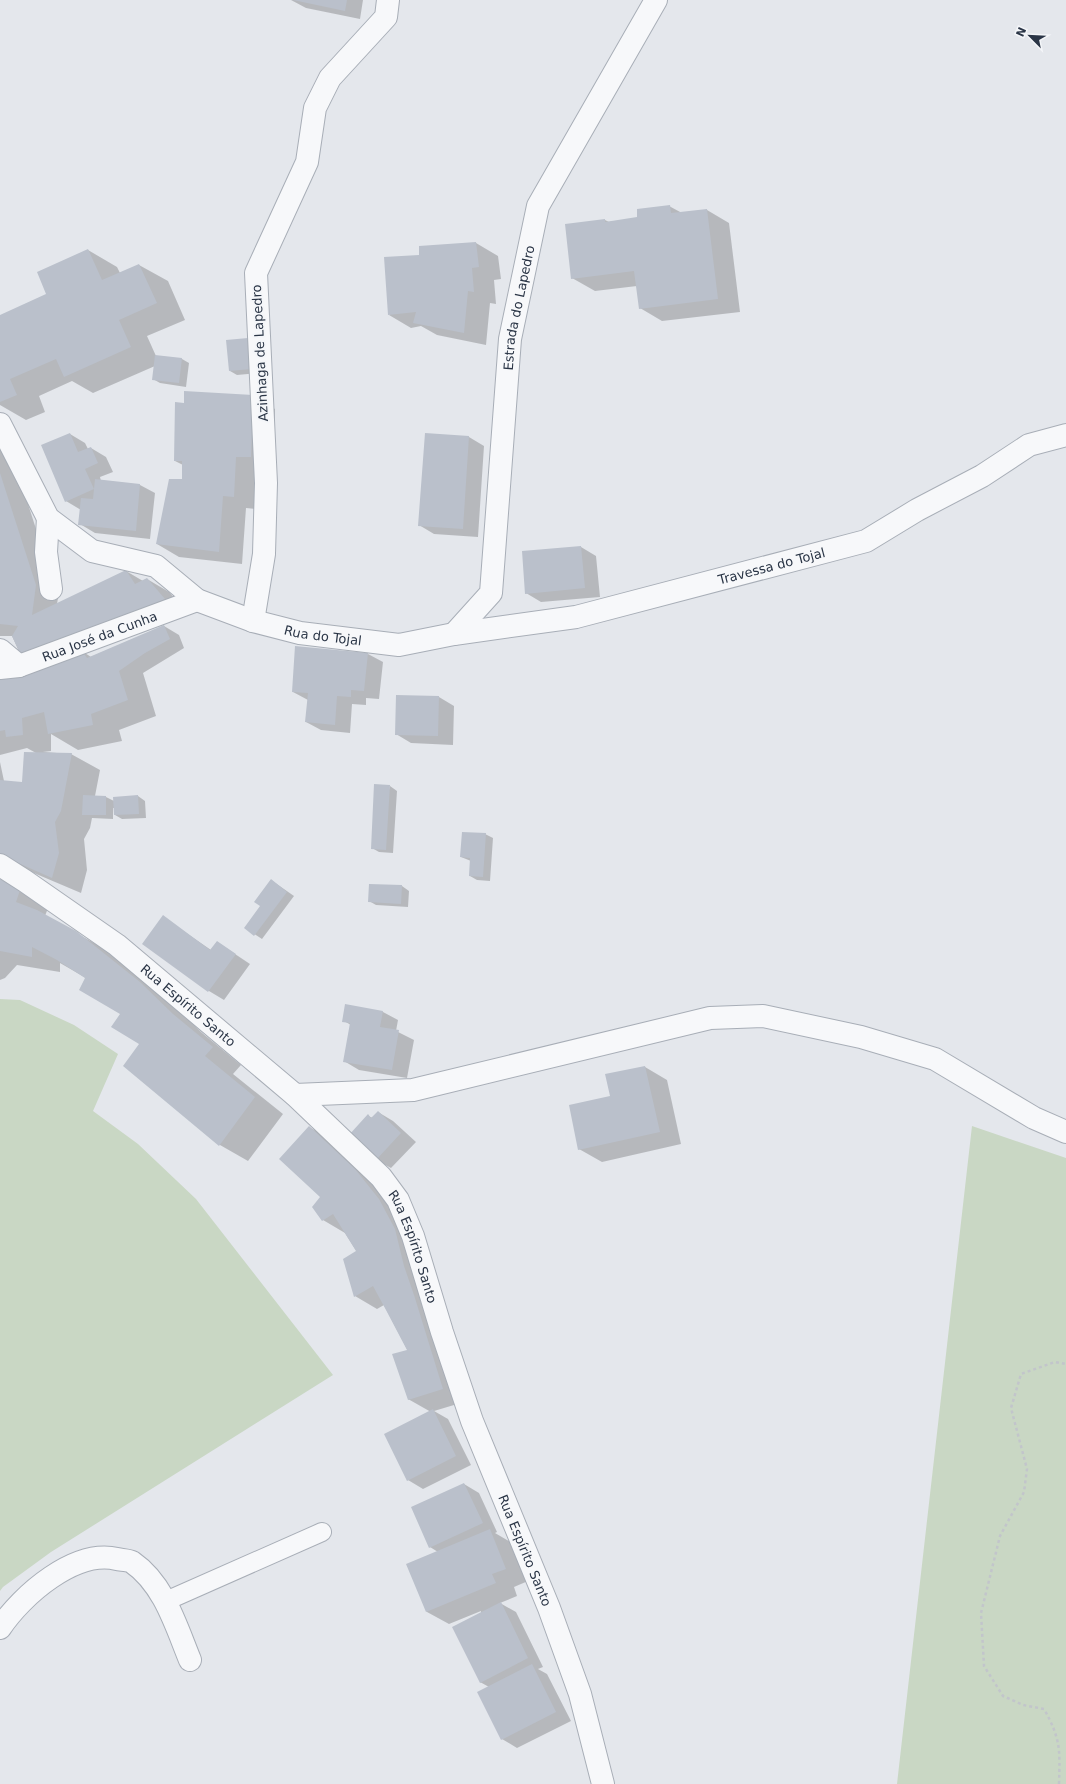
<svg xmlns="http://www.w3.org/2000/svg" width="1066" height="1784" font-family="'DejaVu Sans',sans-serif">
<rect width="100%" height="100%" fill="#e4e7ec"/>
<path fill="#c9d7c4" d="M0,999l20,1 54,25 44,29 -25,57 45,33 58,55 137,176 -282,177 -48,35 -3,4z
M972,1126l94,32v626h-169z"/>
<path fill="#0003" d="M291,0h72l-3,19 -54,-11z
M669,206l13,7 25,-3 22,13 11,89 -78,9 -22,-13 -3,-22 -42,5 -23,-13 33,-58 4,2 30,-4z
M476,243l22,13 3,23 -7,1 2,24 -6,-1 -4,42 -49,-10 -16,-9 -10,2 -22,-13z
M88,250l29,17 3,6 19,-8 29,16 17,39 -38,16 9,20 26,3 7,4 -3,24 -26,-4 -7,-4 2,-13 -62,27 -21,-12 -33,15 6,16 -19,8 -26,-15v-89l47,-21z
M247,339l8,4 3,30 -21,2 -7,-4z
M252,396l23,13 -2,61 -17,39 -10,-1 -4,56 -63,-7 -22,-13 26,-64v-15l-8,-4 10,-57z
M0,434l7,4 51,160 -1,6 69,-33 17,10 4,-2 22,13 18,20 -102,41 6,4 73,-31 15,9 5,13 -41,25 13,43 -37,14 3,11 -44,9 -27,-16v17l-8,1 28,2 29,16 -5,26 11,1 8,4 24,-5 7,5 1,17 -24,1 -7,-4v-7h-2v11l-21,-1 -2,10 -6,11 3,31 -6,23 -59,-25 -22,-13v-93l4,19 19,3 13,-31 -9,-5 -27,7v-77l29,-5 -17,-37h-12z
M70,434l15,9 3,6 3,-1 15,9 7,15 -13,5 1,4 39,4 15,8 -5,46 -55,-6 -15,-9 1,-14 -15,-9z
M426,434l43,3 15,9 -6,91 -44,-3 -15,-9z
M581,547l15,9 4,41 -59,5 -15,-9 -3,-41z
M368,654l15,8 -4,37 -13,-1v7l-14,-1 -2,29 -29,-3 -15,-8 2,-22 -15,-8z
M439,697l15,9 -1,39 -42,-2 -15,-9z
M390,786l7,5 -4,62 -14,-1 -7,-4z
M485,834l8,4 -3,43 -13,-1 -7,-4 1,-15 -10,-4z
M0,880l48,28 -3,8 60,33 64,51 32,32 40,33 -8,9 50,40 -35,47 -28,-16 -80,-101 -18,-30 -36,-36 -26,-15v9l-43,-7 -12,13 -5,2z
M271,880l23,16 -32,43 -17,-11 16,-22z
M402,886l7,5 -1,16 -32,-2 -7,-4z
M163,917l48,33 6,-8 33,22 -26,36 -15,-9 -65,-47z
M346,1005l37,7 15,8 -2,11 18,9 -7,38 -48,-8 -15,-9 7,-36 -7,-4z
M645,1067l22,13 14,64 -79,18 -23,-13 32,-52z
M378,1112l15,9 23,21 -25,26 -15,-8 -8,-44 5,2z
M309,1127l23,13 69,73 63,189 -30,9 14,8 23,46 -48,24 -15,-9 23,-68 -23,-13v-48l-24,-46 -7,4 -22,-13 2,-44 -12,-19 -22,-13 -2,-23z
M464,1484l15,9 18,39 -2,1 17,10 16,38 -14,6 3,9 -17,7 16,9 27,55 -5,2 9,5 24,47 -54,27 -15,-9 -13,-52 -9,-5 1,-71 -32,13 -22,-12 -19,-47 30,-13 -8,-5z"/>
<path fill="#bac0cb" d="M293,0h54l-2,11z
M670,205l1,8 36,-4 11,90 -79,10 -5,-38 -63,8 -6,-55 40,-5v3l32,-5v-8z
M476,242l3,25 -7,1 2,24 -6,-1 -4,42 -51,-10 3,-11 -28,3 -4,-58 35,-2v-9z
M88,249l14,31 37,-16 18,39 -38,17 12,27 -67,30 -8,-18 -46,20 7,16 -17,7v-87l46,-21 -9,-22z
M248,338l3,31 -22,2 -3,-31z
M155,355l27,3 -3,25 -27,-3z
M184,391l69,4 -2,62h-15l-2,40 -11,-1 -4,56 -63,-8 13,-65h13v-18h-8l1,-59 9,1z
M70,433l8,19 13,-5 7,16 -13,6 9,20 -29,13 -24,-57z
M425,433l44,3 -6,93 -45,-3z
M0,473l36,112 -4,30 94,-45 9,14 12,-6 18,21 -143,59 -10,-22 6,-10 -18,-2z
M95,479l45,5 -4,47 -58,-6 3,-27 12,1z
M581,546l4,42 -60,6 -3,-43z
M164,625l6,14 -25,14 -26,18 9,29 -37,14 2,11 -45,9 -4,-22 -22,6 1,17 -17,2 -1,-7 -5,1v-55l82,-25 5,7z
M295,646l73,7 -4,38 -13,-1v7l-14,-1 -2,29 -30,-3 3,-29 -16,-1z
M396,695l43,1 -1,40 -43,-1z
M24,752l48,1 -11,58 -6,11 4,31 -7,25 -52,-23v-75l22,2z
M374,784l16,1 -4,65 -15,-1z
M83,795l23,1v19h-24z
M138,795l1,19 -25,1 -1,-18z
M462,832l24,1 -3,44 -14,-1 1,-18 -10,-1z
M0,879l20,11 -4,12 21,8 39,21 64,51 33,32 40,33 -8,9 50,41 -36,49 -96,-80 16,-22 -28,-17 9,-13 -41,-24 6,-12 -28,-18 -25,-13v10l-32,-6z
M271,879l16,13 -33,44 -10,-8 16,-22 -6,-4z
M369,884l33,1 -1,19 -33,-2z
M163,915l47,35 7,-9 19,13 -28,38 -66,-48z
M345,1004l38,7 -3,16 19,3 -7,40 -49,-8 7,-39 -8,-1z
M645,1066l15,66 -82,18 -9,-45 41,-9 -5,-22z
M378,1111l23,22 -25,27 -27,-25 19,-21 3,4z
M309,1126l46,43 24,30 16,30 9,37 10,29 29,94 -35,11 -16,-46 15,-4 -21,-40 -13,-24 -19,11 -11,-38 13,-8 -23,-37 -11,7 -10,-14 8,-10 -41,-38z
M433,1409l23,47 -49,25 -23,-47z
M464,1483l19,40 -54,25 -18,-41z
M490,1529l16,40 -14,5 4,9 -70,29 -20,-48z
M501,1602l27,56 -48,25 -28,-56z
M532,1664l24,48 -55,28 -24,-48z"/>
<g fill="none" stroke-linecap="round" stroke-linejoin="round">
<g stroke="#a8aeb7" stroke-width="20">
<path id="lane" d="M166,1601l156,-69"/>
</g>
<g stroke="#a8aeb7" stroke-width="24">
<g id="street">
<path id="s1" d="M0,424l48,94 44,33 64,15 41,34 56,21 47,12 99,12 55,-11 122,-17 290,-76 51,-31 65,-34 47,-31 37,-10"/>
<path d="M48,518l-2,34 5,37"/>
<path d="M253,621l11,-67 2,-71 -10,-210 51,-111 8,-54 15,-30 56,-61 2,-17"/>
<path id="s2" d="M454,634l37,-41 19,-254 28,-133 118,-206"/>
<path d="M0,650l19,16"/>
<path id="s3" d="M0,668l19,-2 178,-66"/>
<path id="s4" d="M0,865l25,16 92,64 178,150 86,82 17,23 15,36 29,96 30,89 77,187 31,86 23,90"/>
<path d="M295,1095l118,-5 297,-72 53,-2 98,21 74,22 99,59 32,14"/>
<path d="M0,1628c22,-33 75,-79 117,-69 4,1 11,1 15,3 32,22 44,64 58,98"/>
</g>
</g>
<path stroke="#c2c5cb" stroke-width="2.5" stroke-dasharray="3 3" stroke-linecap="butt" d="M1059,1784c1,-33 2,-45 -15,-75l-21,-4 -20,-9 -19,-30 -3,-53 19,-77 24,-44 3,-23 -16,-61 10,-34 34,-12 11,2"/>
<use href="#lane" stroke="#f7f8fa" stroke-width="18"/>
<use href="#street" stroke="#f7f8fa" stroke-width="22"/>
</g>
<g text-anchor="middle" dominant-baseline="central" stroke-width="4" stroke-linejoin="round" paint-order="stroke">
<g font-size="13" fill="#2a3546" stroke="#f4f6f9">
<text stroke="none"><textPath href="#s2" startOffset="342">Estrada do Lapedro</textPath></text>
<text transform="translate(260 353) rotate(-93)">Azinhaga de Lapedro</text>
<text stroke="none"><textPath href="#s1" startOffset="869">Travessa do Tojal</textPath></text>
<text stroke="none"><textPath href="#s1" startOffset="411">Rua do Tojal</textPath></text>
<text stroke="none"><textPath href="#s3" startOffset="105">Rua José da Cunha</textPath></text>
<text stroke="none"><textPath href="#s4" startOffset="235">Rua Espírito Santo</textPath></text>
<text stroke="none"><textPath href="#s4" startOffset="571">Rua Espírito Santo</textPath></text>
<text stroke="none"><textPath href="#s4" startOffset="895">Rua Espírito Santo</textPath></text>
</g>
</g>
<g transform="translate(1030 36) rotate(294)" stroke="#f4f6f9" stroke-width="3" paint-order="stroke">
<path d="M0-3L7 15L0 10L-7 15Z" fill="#2a3546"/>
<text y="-6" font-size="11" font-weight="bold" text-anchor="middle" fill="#2a3546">N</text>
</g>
</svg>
